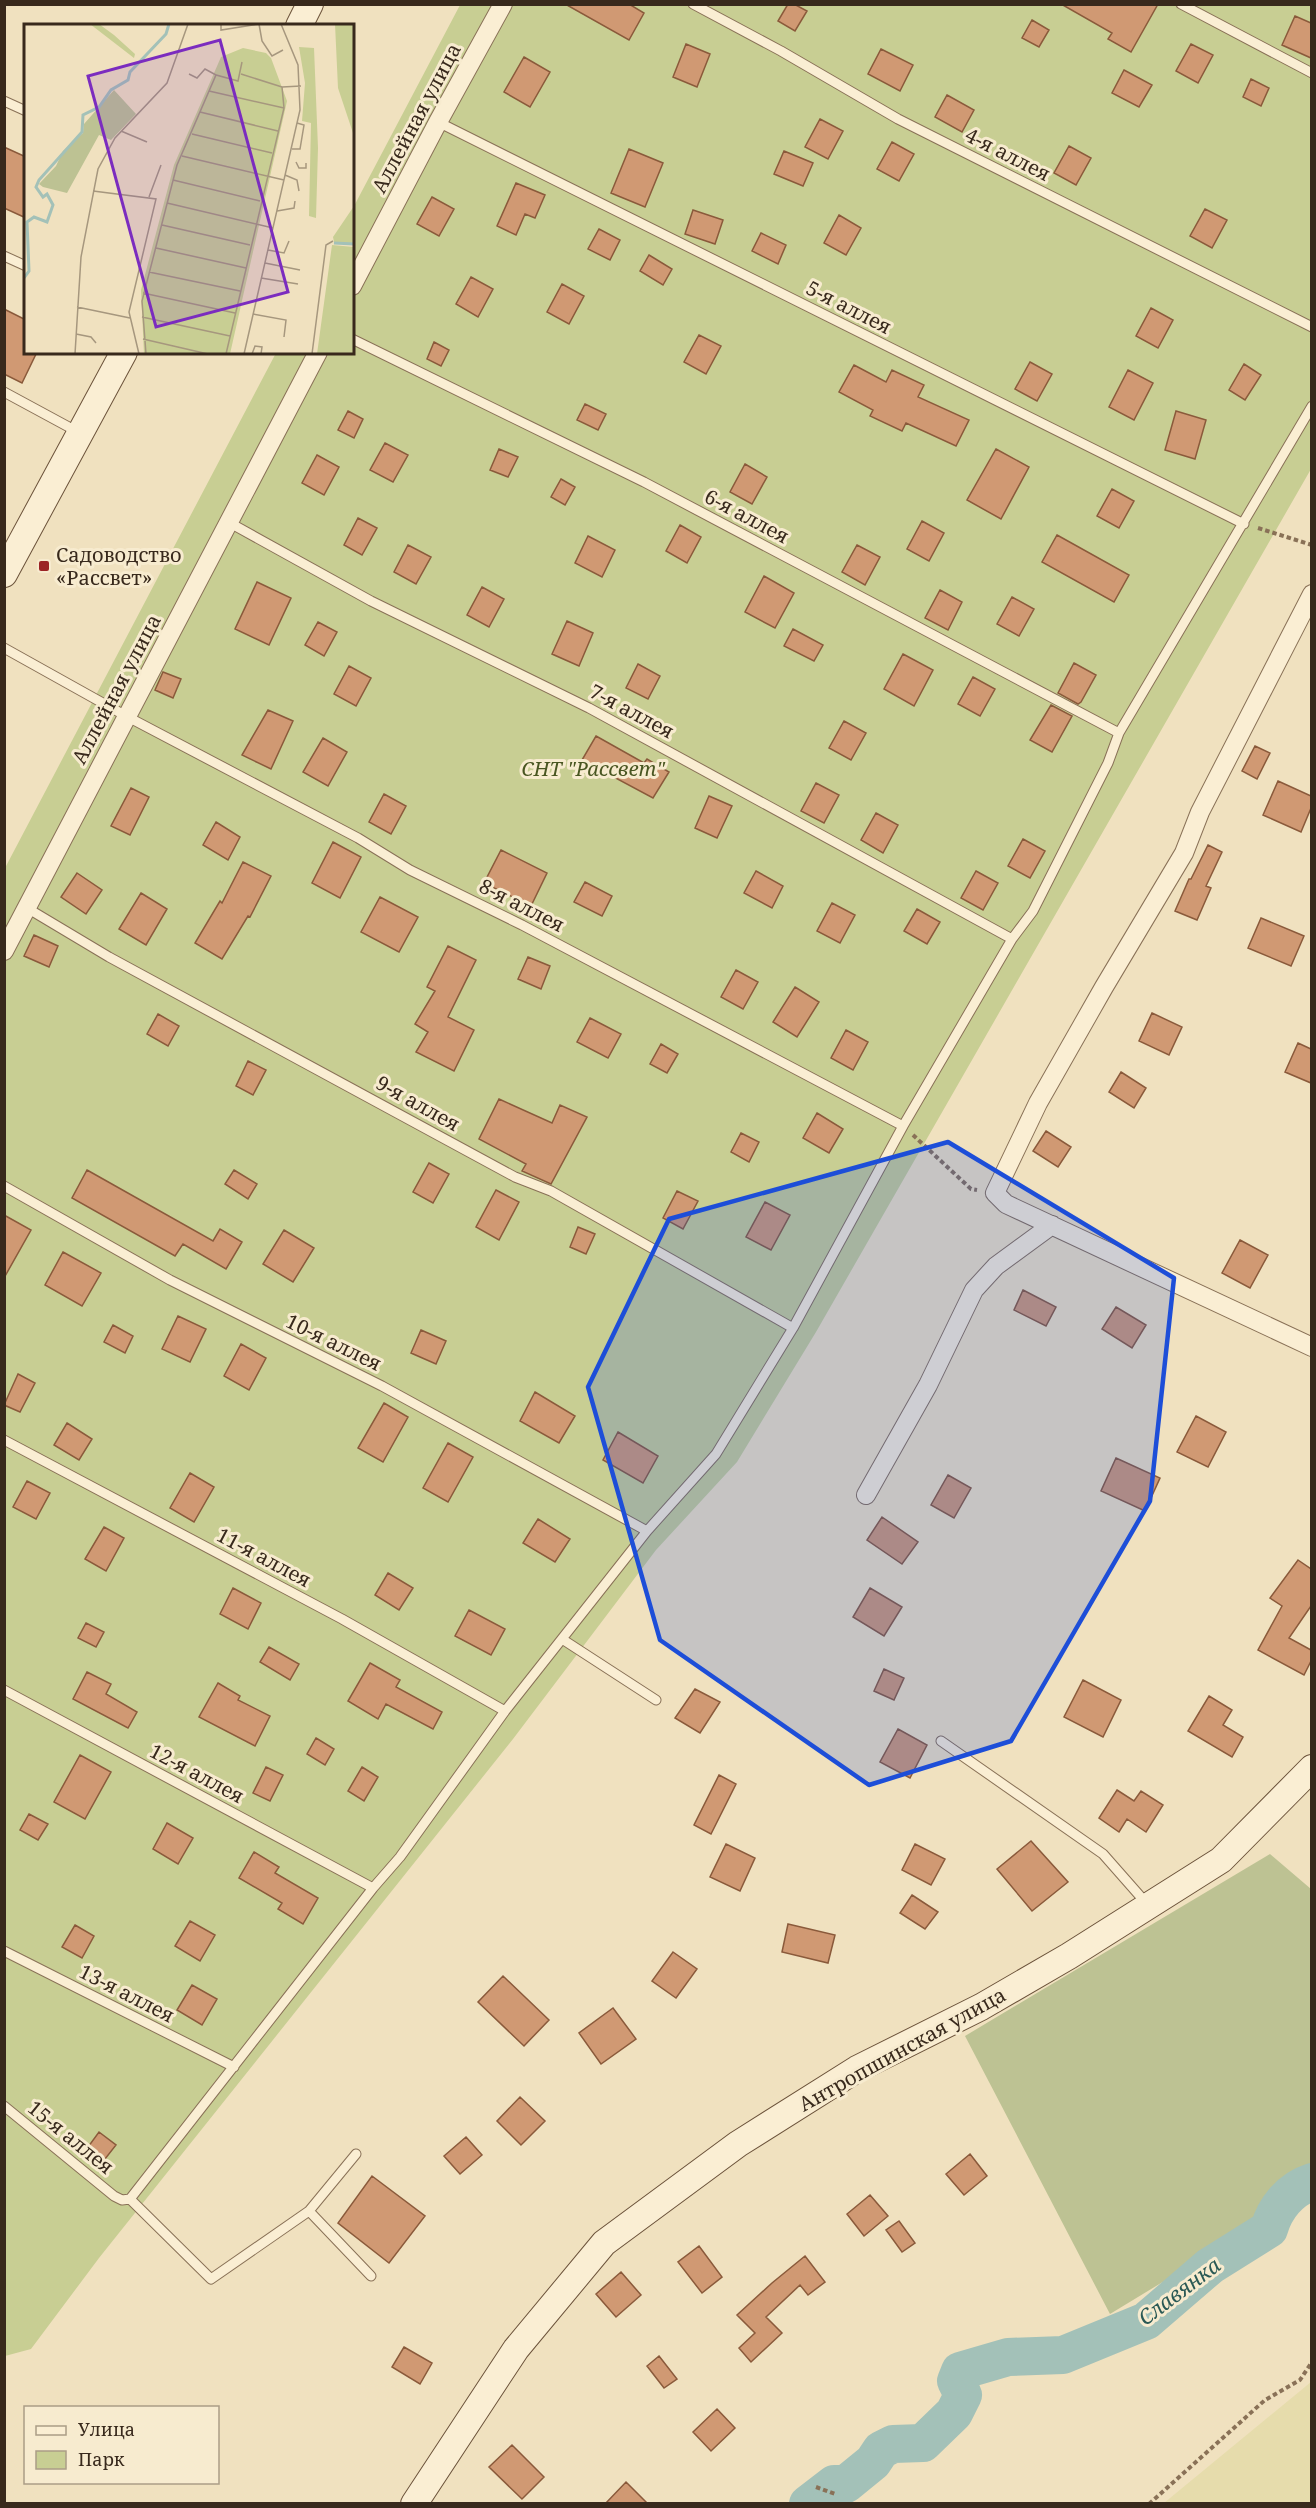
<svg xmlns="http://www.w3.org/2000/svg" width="1316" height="2508" font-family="'Noto Serif',serif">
<rect width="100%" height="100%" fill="#f0e1bf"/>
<path fill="#e6dcac" d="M1311,2382v121h-147z"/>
<path fill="#c8ce93" d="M460,5h851v464l-495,863 -79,130 -81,88 -143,189 -414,519 -68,91 -26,7v-1488l271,-515 76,-1 1,-144z"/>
<path fill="#bdc293" d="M1270,1854l41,35v291l-41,25 -76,58 -84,51 -145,-278z"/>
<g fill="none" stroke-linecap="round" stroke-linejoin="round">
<path stroke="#a3c1b8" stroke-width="38" d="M808,2504l26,-20h12l27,-22 8,-12 12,-6 30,-1 31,-30 9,-18 -7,-14 4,-10 48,-14 55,-2 83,-34 64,-55 59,-37c6,-21 21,-40 43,-47"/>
</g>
<path fill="#d09973" stroke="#8a5a3b" stroke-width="1.5" d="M565,4h64l15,9 -15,27z
M788,4h6l13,7 -12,20 -17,-10z
M1061,4h97l-27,48 -23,-13 4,-6z
M1295,16l16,7v35l-29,-13z
M1032,20l17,10 -10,17 -17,-9z
M686,44l24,10 -13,33 -24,-10z
M1191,44l22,11 -15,28 -22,-12z
M881,49l32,16 -13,26 -32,-17z
M524,57l26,15 -20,35 -26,-15z
M1124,70l28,15 -13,22 -27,-14z
M1251,79l18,9 -8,18 -18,-9z
M947,95l27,15 -12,22 -27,-15z
M820,119l23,12 -15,28 -23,-12z
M892,142l22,12 -15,27 -22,-12z
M1069,146l22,12 -15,27 -22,-12z
M4,147l22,10v61l-22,-10z
M629,149l34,14 -18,44 -34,-14z
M784,151l29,12 -10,23 -29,-12z
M516,183l29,12 -10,23 -10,-4 -9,21 -19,-9z
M432,197l22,12 -15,27 -22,-12z
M1205,209l22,11 -15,28 -22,-12z
M693,210l30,10 -8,24 -30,-10z
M839,215l22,13 -15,27 -22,-12z
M599,229l21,11 -10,20 -22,-11z
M761,233l25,12 -8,19 -26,-13z
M649,255l23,14 -9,16 -23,-14z
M471,277l22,12 -15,28 -22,-13z
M562,284l22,12 -15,28 -22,-12z
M1151,308l22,12 -15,28 -22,-12z
M4,309l22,11v32h11l-15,31 -18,-9z
M699,335l22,11 -15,28 -22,-12z
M434,342l15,8 -8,16 -14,-7z
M1030,362l22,12 -15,27 -22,-12z
M1244,364l17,11 -16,25 -16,-10z
M854,365l32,17 6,-12 32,15 -6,12 51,23 -13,26 -50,-23 -4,8 -32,-15 3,-6 -34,-18z
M1128,370l25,13 -19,37 -25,-13z
M585,404l21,10 -8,16 -21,-10z
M348,411l15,8 -9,19 -16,-8z
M1176,411l30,9 -11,39 -30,-9z
M385,443l23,12 -15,27 -23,-12z
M499,449l19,8 -10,20 -18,-7z
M996,449l33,18 -28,52 -34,-19z
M317,455l22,12 -15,28 -22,-12z
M745,464l22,13 -15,27 -22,-12z
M561,479l14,8 -10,18 -14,-8z
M1112,489l22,12 -15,27 -22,-12z
M358,518l19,10 -15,27 -18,-10z
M922,521l22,12 -15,28 -22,-12z
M680,525l21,12 -14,26 -21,-12z
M1057,535l72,40 -15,27 -72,-40z
M588,536l27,14 -13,27 -27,-14z
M408,545l23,12 -15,27 -22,-12z
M857,545l23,12 -15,28 -23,-13z
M764,576l30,17 -19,35 -30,-16z
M257,582l34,16 -22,47 -34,-16z
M482,587l22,12 -15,28 -22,-12z
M940,590l22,12 -14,28 -23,-12z
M1012,597l22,12 -15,27 -22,-12z
M567,621l26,12 -14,33 -27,-12z
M318,622l19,10 -13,24 -19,-11z
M793,629l30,16 -9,16 -30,-15z
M903,654l30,16 -19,36 -30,-17z
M1074,663l22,12 -15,27 -3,2 -20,-11z
M638,664l22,12 -12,23 -22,-11z
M349,666l22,12 -15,28 -22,-12z
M163,672l18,7 -8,19 -18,-8z
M973,677l22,12 -15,27 -22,-12z
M1051,705l21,11 -20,36 -22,-12z
M268,710l25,11 -22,48 -29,-14z
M844,721l22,12 -15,27 -22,-12z
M596,736l48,27 3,-4 22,13 -16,26 -71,-38z
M323,738l24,14 -19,34 -25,-14z
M1255,746l15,7 -13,26 -15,-8z
M1278,781l33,15v12l-10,24 -38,-17z
M816,783l23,12 -15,28 -23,-12z
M131,788l18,9 -19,38 -19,-9z
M384,794l22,12 -15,28 -22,-12z
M709,796l23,10 -15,32 -22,-10z
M876,813l22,12 -15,28 -22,-13z
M216,822l24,15 -12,23 -25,-15z
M1023,839l22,12 -15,27 -22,-12z
M333,842l28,15 -21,41 -28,-15z
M1208,845l14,7 -16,34 5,2 -14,32 -22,-9 14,-32h2z
M501,850l46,23 -16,33 -47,-23z
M243,862l28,14 -21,41 -2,-1 -26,43 -27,-16 25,-42 2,2z
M756,871l27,15 -11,22 -28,-15z
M976,871l22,12 -15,27 -22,-12z
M77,873l25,17 -16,24 -25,-17z
M585,882l27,14 -10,20 -28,-14z
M141,893l26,16 -21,36 -27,-16z
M380,897l38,20 -19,35 -38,-20z
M832,903l23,12 -15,28 -23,-12z
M917,909l23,13 -13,22 -23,-13z
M1261,918l43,18 -13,30 -43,-18z
M34,935l24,11 -9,21 -25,-11z
M448,946l28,14 -28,57 26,13 -20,41 -38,-19 12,-20 -13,-8 20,-33 -8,-4z
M528,957l22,9 -9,23 -23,-10z
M736,970l22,12 -15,27 -22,-12z
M795,987l24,15 -22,35 -24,-15z
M1152,1013l30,14 -13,28 -30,-14z
M158,1014l21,12 -11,20 -21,-12z
M590,1018l31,16 -13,24 -31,-16z
M846,1030l22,12 -15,28 -22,-12z
M1298,1043l13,6v34l-26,-11z
M661,1044l17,10 -11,19 -17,-9z
M248,1061l18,9 -13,25 -17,-9z
M1121,1072l25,16 -12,20 -25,-16z
M499,1099l53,24 8,-18 27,12 -36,67 -29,-13 4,-7 -47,-25z
M817,1113l26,16 -14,24 -26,-15z
M1046,1131l25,16 -13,20 -25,-16z
M741,1133l18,9 -10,20 -18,-10z
M429,1163l20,11 -16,29 -20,-11z
M87,1170l126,71 7,-12 22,13 -16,27 -43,-25 -8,12 -103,-58z
M234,1170l23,14 -9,15 -23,-15z
M496,1190l23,12 -20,38 -23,-13z
M677,1191l21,10 -15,28 -20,-11z
M765,1202l25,13 -19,35 -25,-13z
M4,1215l27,15 -27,48z
M578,1227l17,7 -9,20 -16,-7z
M284,1230l30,18 -21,34 -30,-18z
M1240,1240l28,15 -18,33 -28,-15z
M63,1252l38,21 -19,33 -37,-21z
M1023,1290l33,17 -10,19 -32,-16z
M1116,1307l30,18 -14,23 -30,-19z
M178,1316l28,13 -16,33 -28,-13z
M113,1325l20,11 -8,17 -21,-11z
M421,1330l25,11 -10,23 -25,-11z
M241,1344l25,14 -17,32 -25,-14z
M18,1374l17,9 -15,29 -16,-7z
M535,1392l40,24 -16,27 -39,-22z
M384,1403l24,14 -25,45 -25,-14z
M1196,1416l30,16 -18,35 -31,-15z
M67,1423l25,16 -13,21 -25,-15z
M618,1432l40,24 -15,27 -40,-23z
M448,1443l25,14 -25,45 -25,-14z
M1116,1458l44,20 -15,33 -44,-20z
M190,1473l24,14 -20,35 -24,-14z
M948,1475l23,13 -17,30 -23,-13z
M27,1481l23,12 -14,26 -23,-12z
M882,1517l36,25 -16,22 -35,-24z
M538,1519l32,20 -15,23 -32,-19z
M104,1527l20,11 -18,33 -21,-12z
M1298,1560l13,9v37l-22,32 22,12v11l-7,14 -46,-25 24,-44 -12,-8z
M388,1573l25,15 -14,22 -24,-15z
M233,1588l28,15 -13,26 -28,-15z
M870,1588l32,19 -18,29 -31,-19z
M469,1610l36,19 -14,26 -36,-19z
M86,1623l18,9 -8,15 -18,-9z
M269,1647l30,17 -9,16 -30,-18z
M370,1663l30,17 -4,7 46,25 -9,17 -47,-25 -8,15 -30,-18z
M884,1669l20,9 -10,22 -20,-9z
M87,1672l24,12 -5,10 31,18 -9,16 -55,-29z
M1083,1680l38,20 -18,37 -39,-20z
M218,1683l22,13 -2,4 32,16 -15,30 -56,-29z
M695,1689l25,13 -20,31 -25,-15z
M1209,1696l23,14 -9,15 20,12 -11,20 -44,-26z
M898,1729l29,16 -17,33 -30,-16z
M316,1738l18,11 -9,16 -18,-11z
M80,1755l31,17 -26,47 -31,-17z
M266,1767l17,8 -13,26 -17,-8z
M362,1767l16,10 -14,24 -16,-10z
M719,1775l17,9 -25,50 -17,-9z
M1117,1790l17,11 7,-10 22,14 -17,27 -19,-13 -8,13 -20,-14z
M29,1814l19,10 -10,16 -18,-10z
M167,1823l26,15 -15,26 -25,-15z
M1031,1841l37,41 -36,29 -35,-42z
M726,1844l29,14 -15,33 -30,-14z
M915,1844l30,15 -14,26 -29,-15z
M254,1852l25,15 -4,6 43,25 -15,26 -25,-15 4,-6 -43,-25z
M912,1895l26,17 -13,17 -25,-16z
M190,1921l25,14 -15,26 -25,-15z
M788,1924l47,11 -7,28 -46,-11z
M75,1925l19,11 -12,22 -20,-11z
M673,1952l24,17 -21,29 -24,-17z
M503,1976l46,44 -25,26 -46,-44z
M192,1985l25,14 -15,26 -25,-15z
M613,2008l23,31 -35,25 -22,-31z
M520,2097l25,24 -24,24 -24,-24z
M99,2132l17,13 -11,14 -17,-12z
M466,2137l16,18 -22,19 -16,-18z
M970,2154l17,22 -23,19 -18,-21z
M372,2176l53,40 -36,47 -51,-40z
M870,2195l18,21 -24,20 -17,-22z
M899,2221l16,22 -13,9 -16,-22z
M699,2246l23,31 -20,16 -24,-31z
M805,2256l20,26 -17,13 -8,-10 -34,32 16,16 -31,29 -12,-14 16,-15 -18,-18 35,-32z
M621,2272l20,23 -25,22 -20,-23z
M404,2347l28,16 -12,21 -28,-17z
M659,2356l18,23 -13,9 -17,-22z
M717,2409l18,19 -24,23 -18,-19z
M512,2445l32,32 -22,22 -33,-32z
M626,2482l22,22h-43z"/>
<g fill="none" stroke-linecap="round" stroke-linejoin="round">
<g stroke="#897157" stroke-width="11">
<path id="lane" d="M693,4l88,47 117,68 414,208
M1181,4l131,69
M4,101l22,10
M438,122l806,402
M4,256l22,10
M352,339l292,143 475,251
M4,392l74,40
M230,523l141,78 218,107 423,231
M4,648l122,68 232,122 52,32 112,55 381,201
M27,908l82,49 406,220 36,14 242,137
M4,1186l166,94 212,106 265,145
M4,1440l338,179 163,92
M562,1639l94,61
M4,1690l369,198
M941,1741l162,113 44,50
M4,1951l230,116
M4,2106l110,90 8,4 8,-1 243,-311 27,-31 105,-146 142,-180 69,-77 77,-126 110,-202 109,-187 21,-28 75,-148 11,-30 193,-327
M130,2199l81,80 98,-68 62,65
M309,2211l47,-57"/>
</g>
<g stroke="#897157" stroke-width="20">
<path id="street" d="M352,286l86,-164 65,-118
M1312,594l-112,218 -16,41 -80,134 -66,116 -43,90 11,11 306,143
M4,951l314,-599
M866,1495l62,-110 46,-95 22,-24 56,-41"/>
</g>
<g stroke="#6b523a" stroke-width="28">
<path id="secondary" d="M299,26l11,-22
M4,574l120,-222
M414,2504l102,-155 88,-106 134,-99 119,-75 124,-62 88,-51 152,-96 91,-92"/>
</g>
<path stroke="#897157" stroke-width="4" stroke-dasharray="4.5 3" stroke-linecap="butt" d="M1258,528l54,17
M913,1135l58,54 6,1
M816,2487l19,7
M1149,2504l116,-104 35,-20 12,-18"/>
<use href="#lane" stroke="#faeed3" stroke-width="9"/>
<use href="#street" stroke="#faeed3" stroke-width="18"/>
<use href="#secondary" stroke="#faeed3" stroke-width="26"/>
</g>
<path fill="#1d4ed8" fill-opacity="0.2" stroke="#1d4ed8" stroke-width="4.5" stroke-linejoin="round" d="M948,1142l226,136 -24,223 -139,240 -142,44 -209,-145 -72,-253 81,-168z"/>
<rect fill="#9b2425" stroke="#f7ebcf" stroke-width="2" x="38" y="560" width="12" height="12" rx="3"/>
<g text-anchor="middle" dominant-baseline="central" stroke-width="6" stroke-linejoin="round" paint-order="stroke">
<g font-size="20" fill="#38291c" stroke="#f7ebcf">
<text transform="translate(416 118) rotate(-62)">Аллейная улица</text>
<text transform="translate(1008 154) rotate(27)">4-я аллея</text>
<text transform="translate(849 307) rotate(27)">5-я аллея</text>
<text transform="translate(747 516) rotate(28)">6-я аллея</text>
<text transform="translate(116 689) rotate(-62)">Аллейная улица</text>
<text transform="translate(632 711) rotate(28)">7-я аллея</text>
<text transform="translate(522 905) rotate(27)">8-я аллея</text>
<text transform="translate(418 1103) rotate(29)">9-я аллея</text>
<text transform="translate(334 1342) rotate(26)">10-я аллея</text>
<text transform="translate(264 1557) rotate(28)">11-я аллея</text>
<text transform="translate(197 1773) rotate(28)">12-я аллея</text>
<text transform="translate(127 1993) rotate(27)">13-я аллея</text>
<text transform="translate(902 2049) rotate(-29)">Антропшинская улица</text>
<text transform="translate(71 2137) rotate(39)">15-я аллея</text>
</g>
<g font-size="20" fill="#38291c" stroke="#f7ebcf" text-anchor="start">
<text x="56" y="554">Садоводство<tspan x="56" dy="23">«Рассвет»</tspan></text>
</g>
<g font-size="20" font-style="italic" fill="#495621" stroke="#f7ebcf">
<text x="593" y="768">СНТ "Рассвет"</text>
</g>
<g font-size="21" font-style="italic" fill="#2a5955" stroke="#f7ebcf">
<text transform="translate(1179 2291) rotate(-37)">Славянка</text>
</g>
</g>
<g transform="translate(24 24)">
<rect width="330" height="330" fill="#f0e1bf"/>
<path d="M66,0h9l15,11 21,19 -1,4zM311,0h19v112l-16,-48zM275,23l15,1 4,100 -2,70 -7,-2 2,-93 -9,-2 3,-38zM219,24l23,5 5,5 16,43 -57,253h-86l-3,-64 33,-125 47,-108zM330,182v38l-20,-2 -1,-5zM308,221l22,2v107h-37z" fill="#c8ce93"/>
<path d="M90,66l22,24 -25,26 -12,-5 -32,58 -24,-6 -4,-3 17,-18 7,-15 20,-18 1,-9z" fill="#bdc293"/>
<path fill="none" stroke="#a3c1b8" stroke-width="3" d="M310,219l20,1M0,254l5,-7 -2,-49 7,-5 13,5 6,-17 -6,-11 -4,3 -7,-10 3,-7 43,-48 1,-17 16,-8 12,-17 17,-10 2,-8 36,-38 3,-10"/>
<path fill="none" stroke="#a6977e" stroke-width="1.5" d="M197,0v6l38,-6M235,0l3,17 10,15 11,-6M165,50l8,4 8,-9 11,6M217,50l41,13M258,63l19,-1M185,67l75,17M176,88l78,19M97,107l26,11M168,110l80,19M268,125h8l4,-24 -7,-2M158,132l102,24M272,138l3,6h7v-5M261,151l12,5 2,11M149,156l87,21M69,167l63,8 -27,113 10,42M125,173l12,-32M143,179l106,25M253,187l17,-3 1,-7M138,201l88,20M132,224l90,20M244,226l16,3 5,-12M241,239l35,7M125,248l91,19M237,254l37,6M119,269l92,20M53,283l53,11M229,290l33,6 -2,17M118,293l88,19M52,310l15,3 5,6M119,315l65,15M51,330l6,-97 17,-88 17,-31 52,-55 21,-59M122,330l-4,-53 35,-136 39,-90 22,6 4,-19M202,330l58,-246 -2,-21M220,330l56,-244 -2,-45 -17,-41M228,330l3,-8 7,1 -1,7M288,330l14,-109 7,-4"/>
<path fill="#7b2cbf" fill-opacity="0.15" stroke="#7b2cbf" stroke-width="3" d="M196,16l68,252 -132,35 -68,-251z"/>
<rect width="330" height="330" fill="none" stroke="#38291c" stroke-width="3"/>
</g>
<rect width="1316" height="2508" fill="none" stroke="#38291c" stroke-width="12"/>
<rect x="24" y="2406" width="195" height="78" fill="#f7ebcf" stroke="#ab9d87" stroke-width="1.5"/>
<rect x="36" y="2426" width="30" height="9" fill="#faeed3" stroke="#ab9d87" stroke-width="1.5"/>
<text x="78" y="2436" font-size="18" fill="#38291c">Улица</text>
<rect x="36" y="2451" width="30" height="18" fill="#c8ce93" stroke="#ab9d87" stroke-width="1.5"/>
<text x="78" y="2466" font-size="18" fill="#38291c">Парк</text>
</svg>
